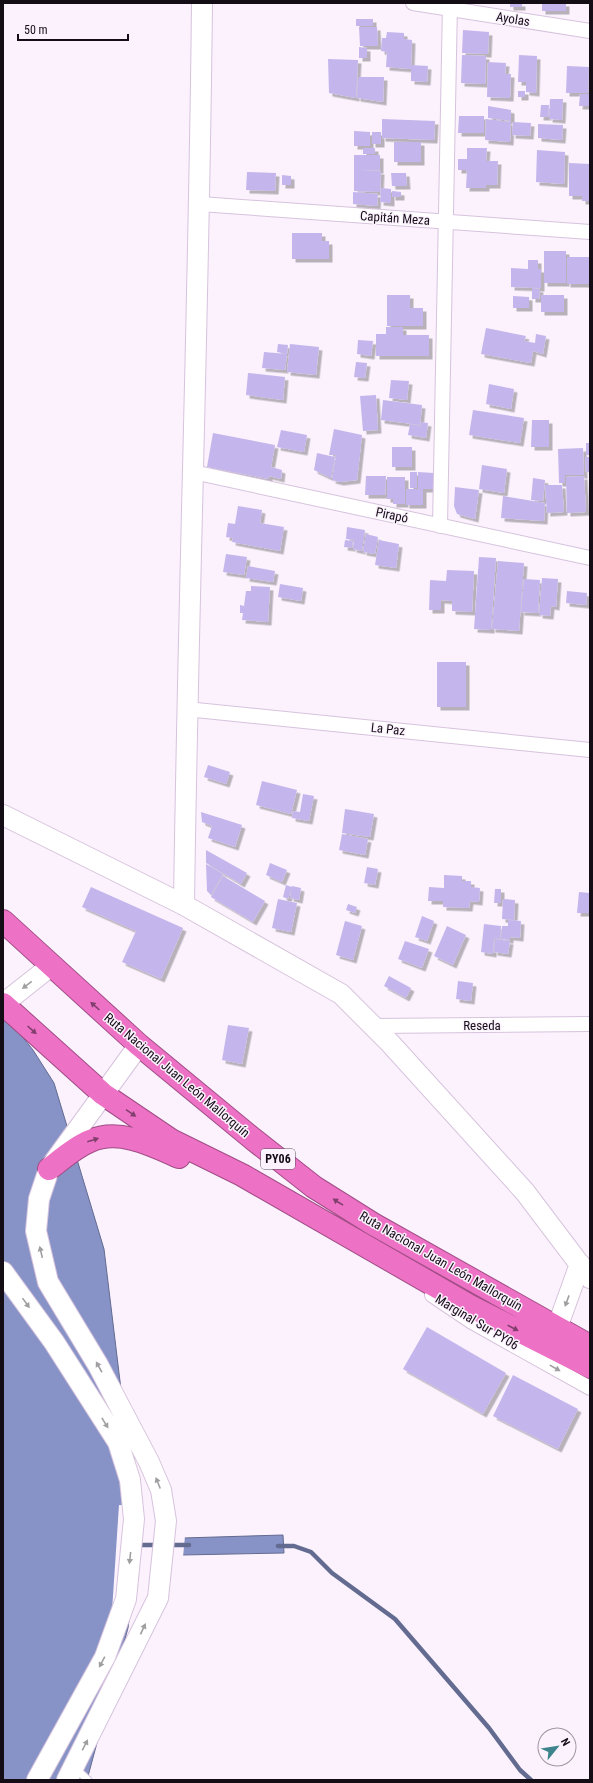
<svg xmlns="http://www.w3.org/2000/svg" width="593" height="1783" font-family="'Roboto Condensed',sans-serif">
<defs>
<filter id="shadow"><feDropShadow dx="3.5" dy="3.5" stdDeviation="0" flood-color="#0004"/></filter>
</defs>
<rect width="100%" height="100%" fill="#fbf2fd"/>
<path fill="#8793c6" stroke="#646b91" d="M3,1018l10,7 20,25 21,33 50,166 35,289 -11,90 -41,152h-84z
M283,1535l1,18 -102,2 1,-17z"/>
<path fill="#fbf2fd" d="M119,1505l18,1 4,32 -29,73z
M182,1536h3l-2,21h-1l-2,-2z"/>
<g fill="none" stroke-linecap="round" stroke-linejoin="round">
<path stroke="#646b91" stroke-width="4.5" d="M136,1545h23
M168,1545h21
M278,1546h16l17,6 21,21 63,46 94,109 31,42 11,10"/>
</g>
<path fill="#c4b6ec" filter="url(#shadow)" d="M510,3h12v4h-12z
M542,3h24v8h-24z
M356,19h17v7h-17z
M359,27h18l1,19h-18z
M463,30l26,2 -1,22 -26,-1z
M387,32l17,1v6l8,1 -1,25 17,1 -1,16 -16,-1v-12l-25,-2 1,-15 -6,-1 1,-13h4z
M359,47l8,1v10h-8z
M462,55l24,1 -1,28 -24,-1z
M519,55l18,1 -1,37 -10,-1v-10h-8z
M328,59l30,1 -2,38 -27,-5z
M488,62l18,1 -1,11h6l-1,24 -23,-1z
M567,66l22,1 -1,26h-22z
M358,77h26l-1,25 -26,-4z
M518,91h7v6h-7z
M580,94h10l-1,12h-10z
M550,99h13l-1,21 -13,-1z
M541,105h8l-1,12h-8z
M488,106l23,4v11l-23,-3z
M459,116h25v17h-26z
M382,119l53,2 -1,19 -52,-2z
M486,119l25,3 -1,20 -25,-2z
M513,122l18,1 -1,13 -18,-1z
M538,124l25,1 -1,15 -24,-2z
M354,131l16,1v14h-16z
M372,132h9v12h-9z
M394,142h27v20h-27z
M363,148h12v6h-12z
M467,148h20l-1,13h12l-1,24h-11v-19v22h-20l1,-18h-9v-11h9z
M537,150l28,2 -1,32 -28,-2z
M354,155h26v15h-21l22,1 -1,21 -26,-1z
M569,163l21,1v37h-8v-5h-13z
M247,172l29,1 -1,18 -29,-1z
M391,173h15l1,13h-15z
M282,175l9,1v9h-9z
M381,188l10,1v14l-11,-1z
M392,191l9,1v5h-9z
M353,192l25,2 -1,12 -24,-2z
M292,233h30v8h7v18h-37z
M544,251h22v32h-22z
M567,257h23v27h-23z
M528,260h10v9h3v19l-30,-1v-19l17,1z
M532,288l8,1 -1,10h-7z
M387,295h23v13h13v18h-36z
M541,295h23v17h-23z
M513,296l16,1v11h-16z
M386,327h17v8h26v21h-53v-22h10z
M486,328l40,8 -2,5 11,2 1,-9 10,2 -3,18 -10,-3 -2,12 -50,-9z
M358,340l15,1 -2,15 -14,-2z
M278,344l10,1 -1,9 -10,-2z
M290,344l29,3 -3,28 -29,-3z
M264,352l23,2 -2,16 -23,-2z
M356,362l11,1 -2,15 -11,-1z
M248,373l37,4 -2,23 -37,-5z
M391,380l18,1 -2,19 -18,-2z
M489,384l25,5 -3,20 -25,-5z
M376,395l2,35 -15,1 -3,-35z
M383,400l39,5 -2,20 -39,-5z
M473,410l51,8 -4,25 -51,-8z
M532,420h17v27h-18z
M421,422l7,1 -2,15 -18,-3 2,-11 10,2v2z
M334,429l28,6 -5,45 -17,2 -8,-2 4,-25h-7z
M281,430l26,5 -3,17 -27,-5z
M213,433l62,12 -4,22 11,3 -1,9 -12,-3v3l-62,-12z
M586,443h4v12h-4z
M392,447h20v20h-20z
M583,448l1,27h-19v8h-6l-1,-34z
M317,453l18,4 -4,21 -17,-8z
M585,457h5v15h-4z
M482,465l25,4 -3,24 -25,-4z
M410,472h7v16h-7z
M418,472l16,1v16h-11v16h-17v-16h12z
M366,476h20l-1,19h-20z
M584,476l2,36 -19,1 -1,-36z
M387,477h18v27h-12v-5h-6z
M533,478l12,2 -2,21 -12,-1z
M545,485h17l2,27 -17,1z
M455,487l24,3 -4,29 -18,-5 -3,-8z
M503,496l42,7 -1,18 -43,-3z
M238,506l24,4 -2,13 24,4 -4,24 -48,-9 1,-4 -7,-1 2,-14 7,1z
M347,527l18,3 -3,21 -9,-2 1,-9 -8,-1z
M366,534l12,3 -3,17 -12,-2z
M345,540l8,1 -1,7 -8,-1z
M379,540l20,4 -3,24 -21,-3z
M226,554l21,3 -3,18 -21,-3z
M479,557l17,1 -5,72 -17,-1z
M498,561l26,2 -5,68 -27,-2z
M248,566l27,5 -2,11 -27,-4z
M447,570l27,1 -2,41 -20,-1v-10l-11,-1v10h-12l1,-30 16,1z
M542,578l16,1 -2,28 -5,-1 -1,10 -11,-1z
M524,579l16,1 -2,33 -17,-1z
M280,584l23,4 -2,13 -23,-4z
M251,586l19,1 -2,35 -26,-2 1,-7h-3v-8l4,1 2,-15h5z
M567,591l20,2 -1,12 -20,-2z
M437,662h29v45h-29z
M208,765l22,7 -4,12 -22,-7z
M262,781l35,9 -6,24 -35,-9z
M303,794l11,2 -5,25 -17,-3 1,-7 7,1z
M345,809l29,5 -4,23 -28,-4z
M201,812l41,13 -7,22 -27,-9 4,-12 -10,-4z
M342,834l26,5 -3,16 -26,-5z
M206,850l41,23 -6,11 -35,-21z
M270,863l17,7 -5,12 -16,-7z
M206,864l17,10 -12,21 -4,-4z
M367,867l11,2 -3,16 -11,-2z
M444,875l18,1v5h9v6l9,1 -1,14 -9,-1 -1,7 -26,-1v-6h-15l1,-14 15,1z
M223,876l42,25 -12,21 -42,-25z
M286,885l6,2 -4,12 -5,-2z
M292,886l9,2 -2,12 -9,-2z
M91,887l92,41 -22,51 -39,-17 14,-31 -54,-24z
M495,889h6v14h-7z
M579,892l11,1v20h-13z
M278,899l19,4 -6,29 -19,-4z
M503,899l12,1 -1,20 -12,-1z
M348,904l9,3 -2,6 -9,-3z
M422,916l12,5 -7,20 -12,-4z
M508,920l13,1 -1,17 -10,-1v3l-9,-1 1,-13h6z
M345,921l17,5 -9,34 -17,-5z
M484,924l17,2 -1,13 -6,-1 -1,16 -12,-2z
M447,926l19,9 -13,30 -19,-9z
M495,939l15,2 -2,13 -14,-2z
M405,941l24,8 -7,19 -24,-9z
M389,976l22,12 -5,10 -22,-12z
M458,981l15,2 -2,18 -15,-2z
M228,1025l21,3 -7,36 -20,-4z
M427,1327l79,46 -23,41 -80,-45z
M513,1375l65,34 -20,40 -65,-33z"/>
<g fill="none" stroke-linecap="round" stroke-linejoin="round">
<g stroke="#d7c3dd" stroke-width="9">
<path id="lane" d="M75,1768l13,12"/>
</g>
<g stroke="#d7c3dd" stroke-width="16">
<path id="street" d="M413,3l177,28
M200,204l390,28
M193,472l397,86
M440,526l10,-523
M186,709l404,41
M374,1026l216,-2
M432,1295l40,27 118,66"/>
</g>
<g stroke="#d7c3dd" stroke-width="22">
<path id="secondary" d="M3,815l181,90 157,89 49,49 135,149 65,86
M184,905c4,-301 15,-601 18,-902
M3,1004l48,-38
M3,1272l51,70 64,100 12,38 4,39 -8,80 -21,58 -68,123
M555,1344l2,-16 23,-64
M67,1780l91,-182 8,-77 -5,-31 -12,-28 -51,-97 -50,-83 -12,-51 3,-32 10,-30 90,-124"/>
</g>
<g stroke="#a14e87" stroke-width="24">
<path id="highway" d="M3,921l136,124 114,94 61,48 59,37 217,122
M3,1004l100,90 68,46 71,35 228,131 120,61
M49,1169c13,-10 26,-22 41,-28 29,-13 62,4 89,16"/>
</g>
<use href="#lane" stroke="#fff" stroke-width="7"/>
<use href="#street" stroke="#fff" stroke-width="14"/>
<use href="#secondary" stroke="#fff" stroke-width="20"/>
<use href="#highway" stroke="#ed71c4" stroke-width="22"/>
</g>
<defs><path id="oneway-solid" d="M-6-.8H1V-3.2L6.5 0L1 3.2V.8H-6Z"/></defs>
<g fill="#a19ea2">
<use href="#oneway-solid" transform="translate(27 985) rotate(142)"/>
<use href="#oneway-solid" transform="translate(41 1252) rotate(-103)"/>
<use href="#oneway-solid" transform="translate(567 1301) rotate(110)"/>
<use href="#oneway-solid" transform="translate(26 1303) rotate(54)"/>
<use href="#oneway-solid" transform="translate(99 1367) rotate(-119)"/>
<use href="#oneway-solid" transform="translate(555 1368) rotate(29)"/>
<use href="#oneway-solid" transform="translate(105 1423) rotate(58)"/>
<use href="#oneway-solid" transform="translate(158 1483) rotate(-112)"/>
<use href="#oneway-solid" transform="translate(130 1558) rotate(96)"/>
<use href="#oneway-solid" transform="translate(143 1629) rotate(-65)"/>
<use href="#oneway-solid" transform="translate(102 1662) rotate(118)"/>
<use href="#oneway-solid" transform="translate(85 1745) rotate(-63)"/>
</g>
<g fill="#803f6d">
<use href="#oneway-solid" transform="translate(95 1006) rotate(-138)"/>
<use href="#oneway-solid" transform="translate(32 1030) rotate(42)"/>
<use href="#oneway-solid" transform="translate(131 1113) rotate(34)"/>
<use href="#oneway-solid" transform="translate(93 1140) rotate(-18)"/>
<use href="#oneway-solid" transform="translate(338 1202) rotate(-148)"/>
<use href="#oneway-solid" transform="translate(513 1328) rotate(27)"/>
</g>
<g text-anchor="middle" dominant-baseline="central" stroke-width="3" stroke-linejoin="round" paint-order="stroke">
<rect fill="#fbf2fd" stroke="#59525b" stroke-width="1" x="261" y="1149" width="34" height="20" rx="3"/>
<g font-size="12" font-weight="bold" fill="#140d16">
<text x="278" y="1159">PY06</text>
</g>
<g font-size="13" fill="#140d16" stroke="#fbf2fd">
<text transform="translate(513 19) rotate(9)">Ayolas</text>
<text transform="translate(395 218) rotate(4)">Capitán Meza</text>
<text transform="translate(392 515) rotate(12)">Pirapó</text>
<text transform="translate(388 729) rotate(6)">La Paz</text>
<text x="482" y="1025">Reseda</text>
<text transform="translate(177 1075) rotate(40)">Ruta Nacional Juan León Mallorquín</text>
<text transform="translate(441 1261) rotate(30)">Ruta Nacional Juan León Mallorquín</text>
<text transform="translate(477 1322) rotate(31)">Marginal Sur PY06</text>
</g>
</g>
<rect width="593" height="1783" fill="none" stroke="#140d16" stroke-width="8"/>
<g transform="translate(557 1747) rotate(60)"><circle r="19" fill="#fbf2fd" stroke="#9f96a1"/>
<path d="M0-3L7 15L0 10L-7 15Z" fill="#3d848d"/>
<text y="-6" font-size="11" font-weight="bold" text-anchor="middle" fill="#140d16">N</text>
</g>
<path d="M18 34v6h110v-6" fill="none" stroke="#140d16" stroke-width="2"/>
<text x="24" y="34" font-size="12" fill="#140d16" stroke="#fbf2fd" stroke-width="3" paint-order="stroke">50 m</text>
</svg>
